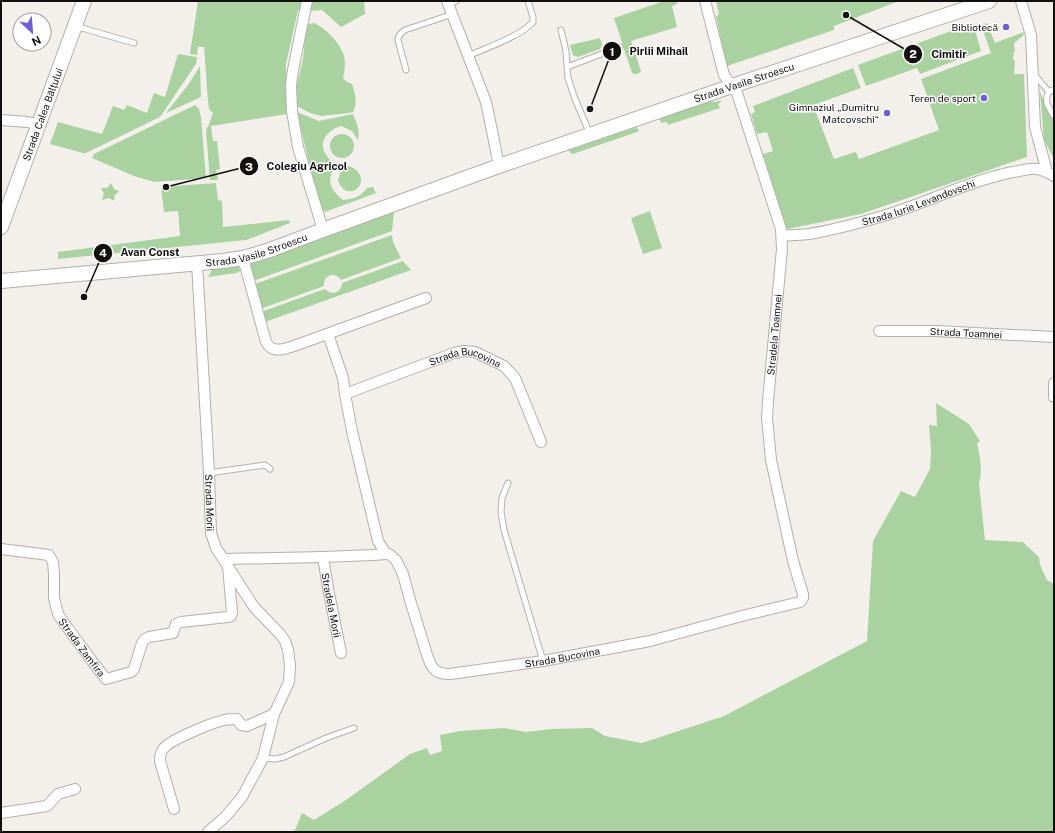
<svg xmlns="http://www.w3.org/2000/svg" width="1055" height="833" font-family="'Public Sans',sans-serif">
<rect width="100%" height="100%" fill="#f3f0eb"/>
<path fill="#aad2a1" d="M198,1h166l1,13 -24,13 -19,-17 -12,1 -12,-1 -12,54 1,50 -76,12 2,15h4l3,28 -4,1 2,10h-8l-4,-49 1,-4h1l5,-14 -4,-4 -1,-8 -4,-54h-6l-1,8 -7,-1z
M664,1h12l1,3 -5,2 5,21 -46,14 10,30c-2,3 -6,4 -9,2l-18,-55z
M716,1h183l-65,25v4l-107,36 -11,-49 3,-3z
M314,23c13,6 23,17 29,30 3,6 2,18 0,25l4,4 5,2c3,9 6,19 1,28l-4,1 -28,3 -11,-3 -13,-7 -1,-18 7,-29 3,-30 2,-5z
M973,23l8,28 -61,23 -3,-6 -51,18 -8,-21z
M987,23l8,20 29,-11 -1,4 -9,7 1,9h-1l-1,8h2l-1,14h10l3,83 -166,57 -74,15 -24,-75 10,-3 -6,-19 -10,2 -6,-20 4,-2 -2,-6 100,-38 8,20 -48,17 21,54 21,-7h1l3,7 80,-29 -18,-51 70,-26 -10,-28z
M600,38l2,6 -2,5 -22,8 -5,-2 -3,-10z
M178,54l19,3 -1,7 -36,53 -74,36h-3l-33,-9 8,-22 44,12 11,-28 11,4 3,-5 20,8 7,-20 11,4z
M200,66l1,31 -35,16 22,-28z
M1040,91l4,11 10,18v39l-10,-19z
M721,100l-1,3 -2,1 2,4 -52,17 -1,-3 -6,1 -2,-5 51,-17 6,1z
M195,105l4,4 2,8 5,61 -52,4 -20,-6 -42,-18 2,-4z
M297,112l22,9 34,-7c4,9 7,16 5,26l-6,-9 -11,-5c-12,3 -23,15 -16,27 3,6 8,8 10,13 -9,15 -5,23 8,34 11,-1 17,-3 24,-12l6,-1 3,6 -51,19 -6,-7z
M637,127l2,4 -2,1 -64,22 -3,-1 -1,-3z
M330 146a12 12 0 1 1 24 0a12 12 0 1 1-24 0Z
M346,166c5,0 8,2 11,5 14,15 -12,32 -19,9l3,-9z
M111,183l3,6 5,2 -4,4 -1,6 -5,-3 -7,2 2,-6 -3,-6h6z
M216,183l2,17 4,1 1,26 66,-7 1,3 -44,17 -188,19v-7l122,-16 -2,-25 -14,1 -3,-25z
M650,211l12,37 -19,6 -12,-36z
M394,212l-2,19 -139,50 -3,-15 3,-5 44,-14z
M392,235l1,7 8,16 -60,22c-6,-9 -18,-5 -17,6l-64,23 -5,-25z
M403,261l8,9 -146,52 -4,-10 64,-23c7,7 16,4 17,-6z
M237,266l3,3v2l-4,2 -28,4 4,-7 2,-2z
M936,403l33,21 11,17 -3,2c3,14 6,27 2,41l6,56 38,2 16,15 1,8 7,15 7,4v248h-762l3,-2 7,-17 12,7 32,-20 64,-46 17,-6 3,7 12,-4 -2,-16 20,-4 44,-3 22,4 25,-3 41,-1 13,8 37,7 82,-27 143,-75 6,-100 28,-50 14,6 15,-28 1,-19 -2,-25 8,1z"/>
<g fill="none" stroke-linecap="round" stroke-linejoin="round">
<g stroke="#b2b0ab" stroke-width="7">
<path id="lane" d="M449,4l7,-3
M75,26l59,17
M561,30l5,21 2,27 7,21 15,35
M468,56c18,-8 53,-20 65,-34v-5l-5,-16
M567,67l53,-20
M406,70l-8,-30c0,-5 3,-7 7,-10l48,-16
M1034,74l15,18 5,-3
M1049,92c-6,8 0,16 5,24
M209,473l56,-8 5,4
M508,483l-6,15 -1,14 3,18 39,131
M263,758l12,1 9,-2 42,-19 28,-10"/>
</g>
<g stroke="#b2b0ab" stroke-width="12">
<g id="street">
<path d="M307,1l-14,69 -2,15 1,26 6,36 25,83"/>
<path d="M447,1l39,101 4,19 9,45"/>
<path d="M1021,1l10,34 4,92 12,45"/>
<path d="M1,120l27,2 11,3"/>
<path id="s1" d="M782,236c9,-1 18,-1 27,-2 25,-4 50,-11 74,-18 44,-13 85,-35 130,-44 8,-1 16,-4 24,-3 6,1 12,4 17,7"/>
<path d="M243,258l23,84c7,12 17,7 28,4l132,-48"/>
<path id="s2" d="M197,263l12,210 2,60 5,15 38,59 26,27 5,7 3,9 2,15 -1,17 -15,32 -11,44 -21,39 -16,19 -18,16"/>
<path id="s3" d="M879,331h57l118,6"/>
<path d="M328,334l15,44 2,16"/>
<path d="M1054,383v14"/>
<path id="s4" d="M1,549l48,6 4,7 1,12v24l4,16 6,9 28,38 14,18 25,-7 3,-3 8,-26 3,-4 4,-2 24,-4 3,-9 5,-2 47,-5 3,-1 1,-4 -4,-46"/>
<path id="s5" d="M386,554l-8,-13 -26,-110 -7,-37 109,-41 11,-2 10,1 29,14 11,12 26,64"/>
<path id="s6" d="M323,557l5,31 13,65"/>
<path id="s7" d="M224,559l99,-2 50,-2 13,-1h3l7,6 7,14 7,26 18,58c5,13 9,16 22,16l93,-13 107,-20 92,-25 58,-14 3,-4v-4l-10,-33 -22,-101 -4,-42 1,-17 14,-152 -1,-20 -44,-136 -13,-18 -19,-74"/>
<path d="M174,809l-14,-48c0,-4 0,-8 3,-12 6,-9 49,-26 61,-29 4,-1 9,-1 13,-1l4,6 6,1 27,-12"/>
<path d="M1,813l46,-7 11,-12 17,-5"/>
</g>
</g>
<g stroke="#b2b0ab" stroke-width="16">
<g id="secondary">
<path id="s8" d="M1,227l83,-226"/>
<path id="s9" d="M1,281l222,-20 20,-3 24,-7 56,-21 176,-64 233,-80 257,-85"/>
</g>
</g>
<use href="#lane" stroke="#fff" stroke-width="5"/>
<use href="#street" stroke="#fff" stroke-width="10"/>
<use href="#secondary" stroke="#fff" stroke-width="14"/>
</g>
<g fill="#6f5ed9" stroke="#fff" stroke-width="1.5">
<circle cx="1006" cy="27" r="4"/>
<circle cx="984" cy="98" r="4"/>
<circle cx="887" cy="113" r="4"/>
</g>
<g text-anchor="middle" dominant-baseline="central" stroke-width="3" stroke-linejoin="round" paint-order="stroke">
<g font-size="10" fill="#11100f" stroke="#fff" text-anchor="end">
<text x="998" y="27">Bibliotecă</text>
<text x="976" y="98">Teren de sport</text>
<text x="879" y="107">Gimnaziul „Dumitru<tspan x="879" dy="12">Matcovschi“</tspan></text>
</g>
<g font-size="10" fill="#11100f" stroke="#fff">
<text stroke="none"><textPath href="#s9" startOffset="774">Strada Vasile Stroescu</textPath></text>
<text stroke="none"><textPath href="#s8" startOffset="120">Strada Calea Bălțului</textPath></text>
<text stroke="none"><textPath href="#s1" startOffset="141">Strada Iurie Levandovschi</textPath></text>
<text stroke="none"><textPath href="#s9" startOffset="258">Strada Vasile Stroescu</textPath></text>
<text stroke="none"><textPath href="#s3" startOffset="87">Strada Toamnei</textPath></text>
<text stroke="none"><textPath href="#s7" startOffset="938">Stradela Toamnei</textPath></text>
<text stroke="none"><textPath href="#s5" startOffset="294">Strada Bucovina</textPath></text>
<text stroke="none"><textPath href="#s2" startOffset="240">Strada Morii</textPath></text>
<text stroke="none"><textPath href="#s6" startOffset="49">Stradela Morii</textPath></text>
<text stroke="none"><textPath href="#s4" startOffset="150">Strada Zamfira</textPath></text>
<text stroke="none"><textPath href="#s7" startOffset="421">Strada Bucovina</textPath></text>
</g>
</g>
<path fill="none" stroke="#11100f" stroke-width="1.5" d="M590 109L612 51M846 15L913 54M166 187L249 166M84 297L103 253"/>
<g fill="#11100f" stroke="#fff" stroke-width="1.5">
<circle cx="590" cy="109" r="4"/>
<circle cx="846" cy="15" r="4"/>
<circle cx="166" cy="187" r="4"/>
<circle cx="84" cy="297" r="4"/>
<circle cx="612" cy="51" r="10"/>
<circle cx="913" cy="54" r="10"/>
<circle cx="249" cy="166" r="10"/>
<circle cx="103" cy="253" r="10"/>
</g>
<g font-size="12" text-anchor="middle" font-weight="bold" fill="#fff">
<text x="612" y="56">1</text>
<text x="913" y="58">2</text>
<text x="249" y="171">3</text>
<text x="103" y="257">4</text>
</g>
<g font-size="11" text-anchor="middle" font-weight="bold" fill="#11100f" stroke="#fff" stroke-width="3" stroke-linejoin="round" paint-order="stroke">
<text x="659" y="55">Pirlii Mihail</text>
<text x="949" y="58">Cimitir</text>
<text x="307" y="170">Colegiu Agricol</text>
<text x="150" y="256">Avan Const</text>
</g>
<rect width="1055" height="833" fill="none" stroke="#11100f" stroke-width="4"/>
<g transform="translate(32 32) rotate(154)"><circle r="19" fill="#ffffff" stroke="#a09f9f"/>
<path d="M0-3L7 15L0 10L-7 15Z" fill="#6f5ed9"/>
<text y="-6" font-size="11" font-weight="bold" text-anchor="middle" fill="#11100f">N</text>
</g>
</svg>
